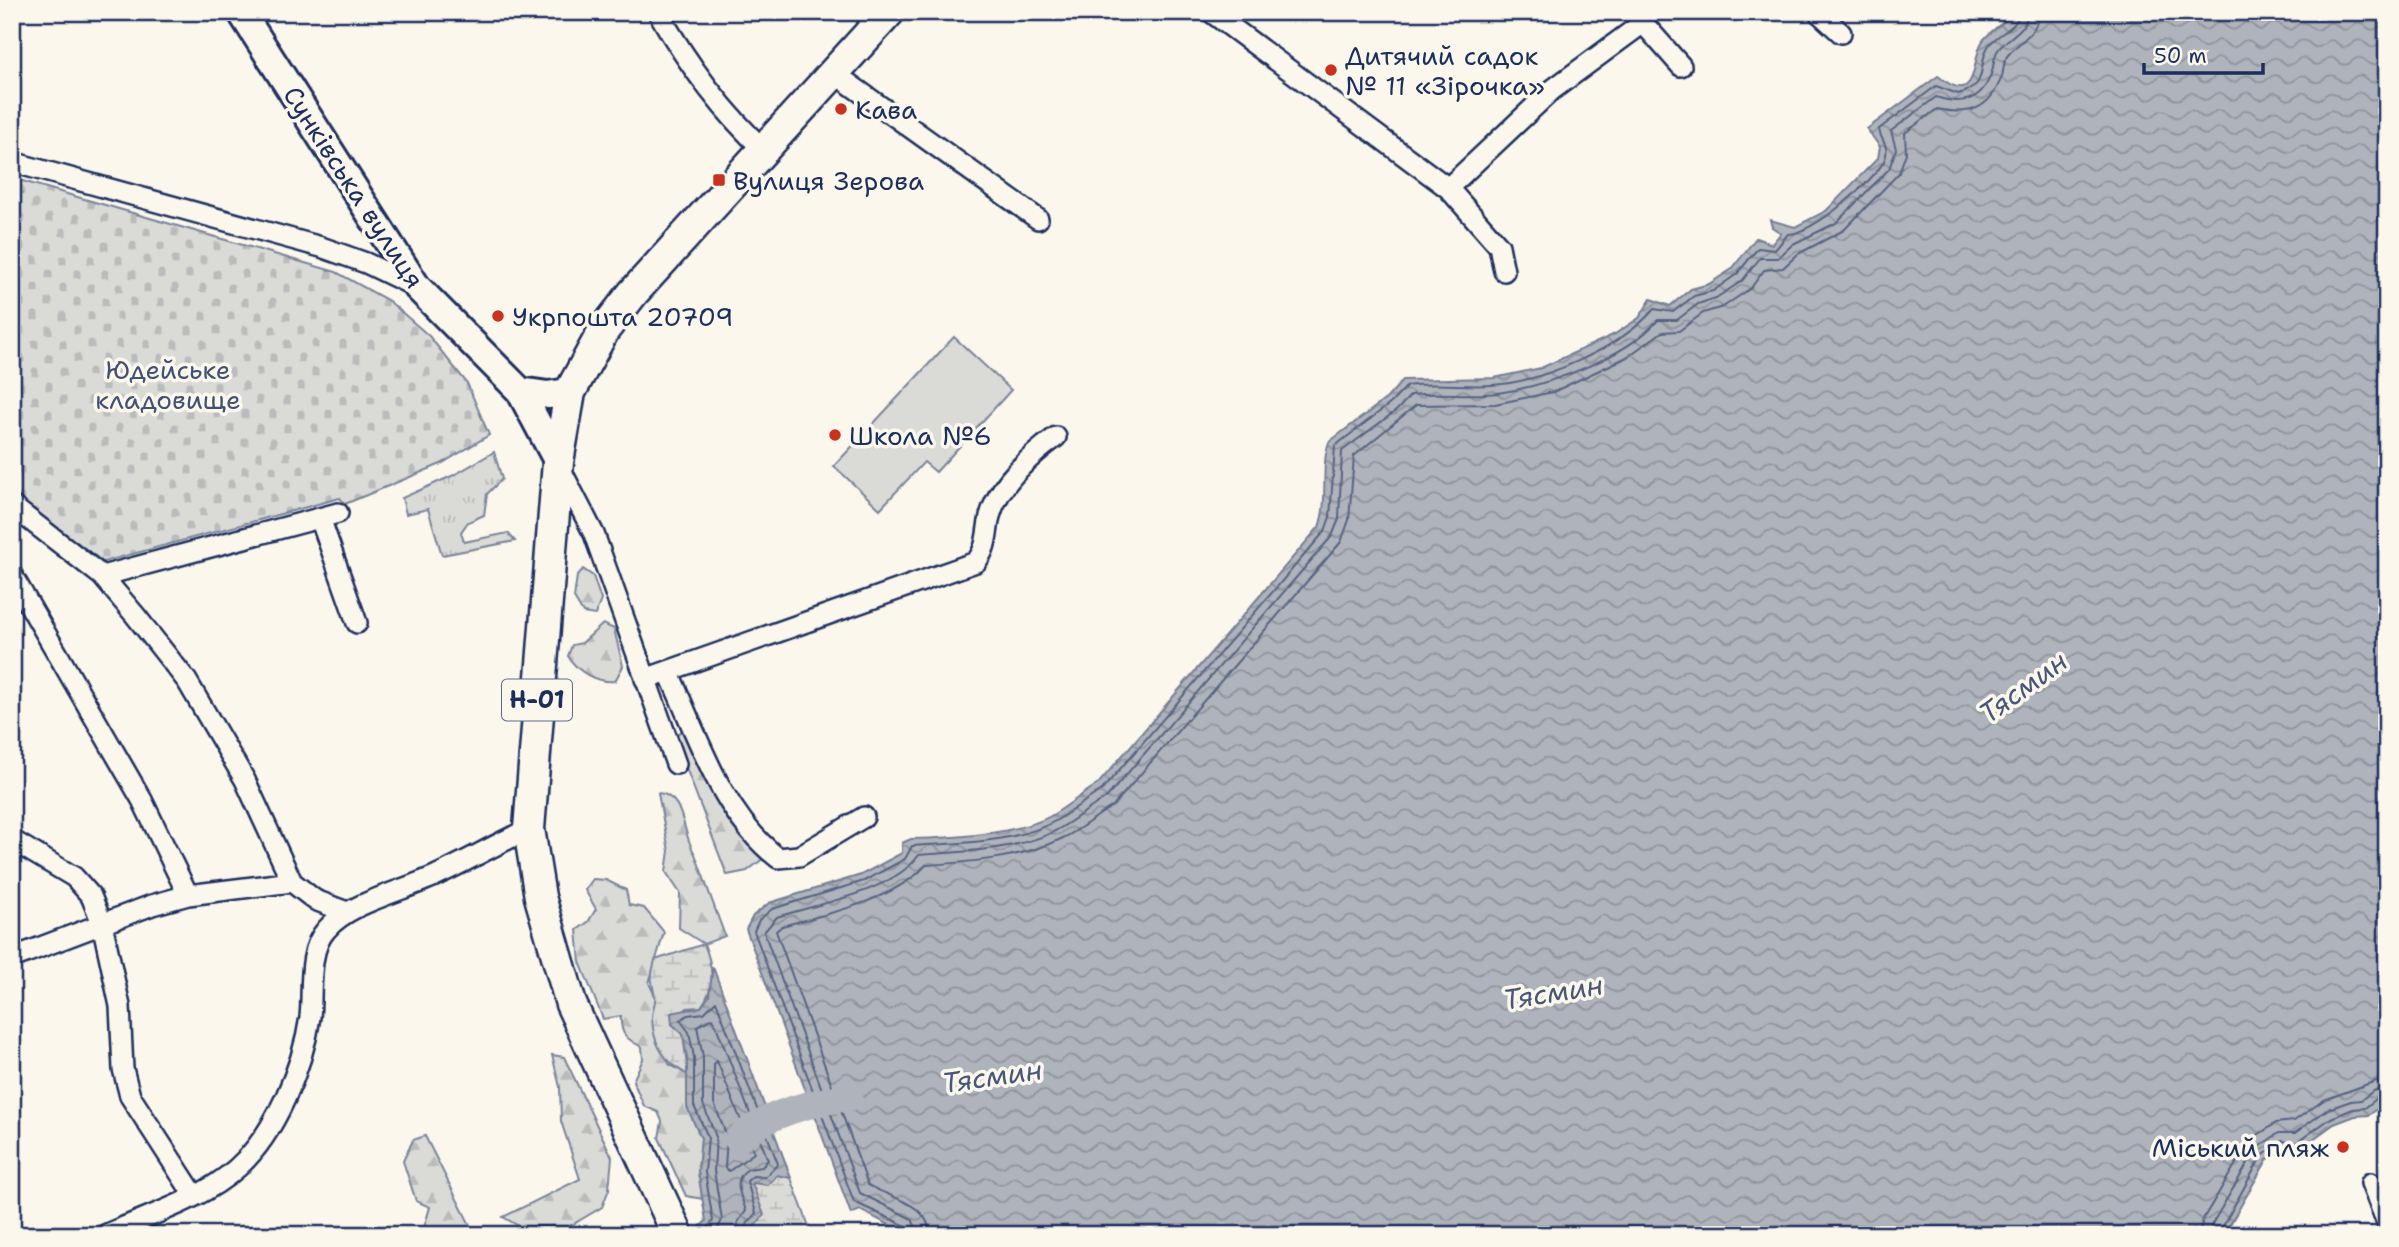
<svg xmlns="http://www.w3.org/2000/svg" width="2399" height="1247" font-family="'Shantell Sans',sans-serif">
<defs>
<pattern id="grass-tufts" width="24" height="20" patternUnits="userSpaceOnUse" patternTransform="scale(1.75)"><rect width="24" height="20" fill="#dadad7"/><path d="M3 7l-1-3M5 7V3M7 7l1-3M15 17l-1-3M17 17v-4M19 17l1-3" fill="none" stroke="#babbbb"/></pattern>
<pattern id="forest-firs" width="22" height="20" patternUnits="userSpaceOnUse" patternTransform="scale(1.75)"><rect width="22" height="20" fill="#dadad7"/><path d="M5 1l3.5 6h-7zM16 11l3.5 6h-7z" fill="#babbbb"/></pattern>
<pattern id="wetland-marsh" width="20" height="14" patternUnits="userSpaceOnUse" patternTransform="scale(1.75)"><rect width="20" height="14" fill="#dadad7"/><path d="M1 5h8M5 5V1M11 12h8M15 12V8" fill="none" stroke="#babbbb"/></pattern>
<pattern id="cemetery-stones" width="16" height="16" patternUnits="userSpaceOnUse" patternTransform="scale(1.75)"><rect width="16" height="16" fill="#dadad7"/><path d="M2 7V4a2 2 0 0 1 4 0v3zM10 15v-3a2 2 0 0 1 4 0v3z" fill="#babbbb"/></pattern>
<pattern id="water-waves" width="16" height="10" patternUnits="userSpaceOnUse" patternTransform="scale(1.75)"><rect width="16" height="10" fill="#afb3bb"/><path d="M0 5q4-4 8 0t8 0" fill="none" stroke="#8e929b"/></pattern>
</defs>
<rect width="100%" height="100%" fill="#fbf7ec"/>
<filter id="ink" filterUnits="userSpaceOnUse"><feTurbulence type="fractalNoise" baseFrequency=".0143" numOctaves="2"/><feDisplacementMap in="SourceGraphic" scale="14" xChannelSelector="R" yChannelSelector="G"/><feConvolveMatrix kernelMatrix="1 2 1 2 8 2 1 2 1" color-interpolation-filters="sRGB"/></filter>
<g filter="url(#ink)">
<path fill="url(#grass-tufts)" stroke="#7a849a" stroke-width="2" d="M494,452l8,27 -15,15 -3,21 -16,7 -7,10 3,10 44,-9 7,8 -73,14 -14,-46 -22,5 -4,-16 52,-23z"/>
<path fill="url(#forest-firs)" stroke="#7a849a" stroke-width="2" d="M583,569l10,7 8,24 -6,15 -12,-2 -9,-15 3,-22z
M603,624l11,5 9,37 -8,15c-18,2 -38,-9 -47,-25l4,-11 10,-2z
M686,729l78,129 -17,13 -20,4 -47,-123 -3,-18z
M658,793c28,2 23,40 37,61l30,82 -21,8 -25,-16 1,-35 -14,-21 3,-21z
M593,879l13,1 20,10 3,15 15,3 20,24 -15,51 7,15 -4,20 17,46 19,11 -1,32 14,31 -3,34 5,27 -17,-3 -27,-58 3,-17 -4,-9 -14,-6 -11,-25 10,-22 -1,-12c-16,-8 -22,-13 -21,-31l-18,3 -23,-57 -3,-32 11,-8 8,-13 -11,-19z
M552,1055l12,2 48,100 -3,32 -7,18 -32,19h-51l-16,-9 77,-38 -19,-58 -1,-34z
M425,1136l48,95 11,4h-62l8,-28 -14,-6 -13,-40 10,-21z"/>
<path fill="url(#wetland-marsh)" stroke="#7a849a" stroke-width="2" d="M704,944c9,22 12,42 -3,63l-14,1 -15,16 11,10 5,41c-23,-13 -35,-29 -36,-57 0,-7 4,-15 3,-21 -4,-20 -5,-16 0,-37z
M777,1175l14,3 19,51 -5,6h-52l-1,-53 16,3z"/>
<path fill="url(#cemetery-stones)" stroke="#7a849a" stroke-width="2" d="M12,178l324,94 53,29 40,35 38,47 22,52 -48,29 -96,40 -5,-6 -237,64 -91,-69z"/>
<path fill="#dadad7" stroke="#7a849a" stroke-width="2" d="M954,337l57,53 -75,82 -12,-10 -44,47 -46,-43z"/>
<path fill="url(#water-waves)" stroke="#747e96" stroke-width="2" d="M2016,12h371v1090l-18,13 -14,1 -21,8 -39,28 -10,-5 -18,13 -43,75h-1315l-49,-25 -9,4 -105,-285 7,-13 16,-13 92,-28 41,-22v-10l9,-4c38,-1 110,-4 143,-25 15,-9 29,-21 44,-30l221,-257c10,-27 1,-60 10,-85l58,-44 16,-18 91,-2 47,-10 74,-34 24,-16 12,-19 19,7 21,-17 18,-5 23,-15 24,-31 16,6 9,-11 -9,-6 -2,-7 25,7 31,-16 52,-53 2,-11 -13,-18 71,-53c41,33 33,-15 44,-34 6,-10 24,-21 34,-30z
M713,967l78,211 -14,-3 -9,10 -16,-2 12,32 -10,12 -1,8h-61l14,-14 -8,-49 3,-34 -14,-31v-49l-4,-24 -11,-10 -1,-11 30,-6 8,-11z"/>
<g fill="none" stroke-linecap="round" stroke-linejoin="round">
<path stroke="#566483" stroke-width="2" d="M717,1061l37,92 -25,18 -4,-3 2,-31 -13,-34v-39z
M702,1235l11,-14 -8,-49 3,-35 -14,-31v-49l-5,-25 -9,-12 8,-5 16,-2 12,-12 62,163 -13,13 -12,-1 -6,5 9,32 -9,11 -1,11
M715,1235l7,-15 -8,-49 2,-34 -13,-33v-47l-6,-31 16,-8 55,142 -6,7 -14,2c-17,11 -7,26 -2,42l-8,11v13
M910,1235l-4,-9 -52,-24 -100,-271 5,-11 13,-11 92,-28 41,-22 7,-13c43,-3 107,-3 145,-26 15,-9 30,-21 45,-30l223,-259 5,-14 5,-71 56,-43 16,-17c28,-4 57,1 85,-1 51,-3 130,-38 162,-76l19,3 21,-16 19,-5 24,-17 21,-26 17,2 13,-16c23,1 88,-54 97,-75 5,-14 -5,-19 -6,-30l57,-43 22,8c33,-8 18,-29 31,-49 9,-12 29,-17 31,-33
M919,1235l-7,-16 -52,-26 -96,-261 13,-15c42,-14 116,-25 142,-62 42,-3 107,-5 143,-28 15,-9 30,-21 45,-30l225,-261 7,-17 3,-68 55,-41 14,-15c29,-4 58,2 87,-2 48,-7 128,-35 160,-73h19l21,-16 18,-6 26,-17 18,-23h18l15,-14 43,-21 53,-54 7,-20 -5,-18 45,-34c26,9 47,4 56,-26 2,-6 2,-16 6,-21 10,-14 29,-19 30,-38
M930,1235c-1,-32 -40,-37 -62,-50l-92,-254 6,-5c45,-12 113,-26 144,-61 46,-3 95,-6 137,-27 16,-7 34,-23 50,-32l228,-264 8,-22 5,-64 62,-51 79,-1 58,-12 74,-35 35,-25 17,-1 24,-18 20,-6 28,-19 13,-18 19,-2 15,-14 46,-24 55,-57 7,-20 -1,-20 32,-24c32,7 53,1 65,-33 2,-6 1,-15 6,-21 12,-15 30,-21 31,-43
M2199,1235l4,-16 47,-79 26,-17 18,-2 30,-21 63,-23
M2210,1235l2,-11 45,-76 22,-15h16l33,-24 23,-8 10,-1 12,-9 14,-4
M2218,1235l43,-78 21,-16 14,2 35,-25 22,-9 12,-1 11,-9 11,-3"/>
<path stroke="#afb3bb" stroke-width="28" d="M738,1139c30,-26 72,-36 111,-42"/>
<g stroke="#1b2f5e" stroke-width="24">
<path id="street" d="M658,12c28,49 65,100 106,138
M1211,12l237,176 51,58 5,25
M1818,12l23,21
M834,73l204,146
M12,162l309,85 45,16 50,24
M1448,188l104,-98 91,-67 38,43
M559,466l35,68 82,230
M12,506l90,70 33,39 52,66 58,99 47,102 23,18 29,11
M320,518l37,105
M12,575l130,225 46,95
M102,576l236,-63
M668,671c29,63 53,143 110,187l21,-2 65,-39
M645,679l331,-117c12,-15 10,-28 14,-46 9,-33 40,-60 66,-79
M12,840l62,37 17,19 11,27 18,83 3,63 7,27 64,99
M12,958l140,-53 36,-10 104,-13
M2371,1183l16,40
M105,1235c42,-19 97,-35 132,-67 38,-33 66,-102 73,-151 3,-26 -3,-66 16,-87 23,-28 79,-39 113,-56 30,-14 59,-31 90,-45"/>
</g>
<g stroke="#1b2f5e" stroke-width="32">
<path id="secondary" d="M241,12l176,275 103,104 38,71
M520,391l28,4 22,-3"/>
</g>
<g stroke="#1b2f5e" stroke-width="35">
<path id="primary" d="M678,1235l-107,-231 -31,-107 -11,-68 29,-367 12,-70 34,-62 29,-37 256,-281"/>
</g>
<use href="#street" stroke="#fbf7ec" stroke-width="19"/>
<use href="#secondary" stroke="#fbf7ec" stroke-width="26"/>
<use href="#primary" stroke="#fbf7ec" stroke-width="30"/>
</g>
</g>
<g fill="#c8321e" stroke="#fbf7ec" stroke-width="2.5">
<circle cx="1331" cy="70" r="7"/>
<circle cx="841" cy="109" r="7"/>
<rect x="712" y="173" width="14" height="14" rx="3.5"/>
<circle cx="498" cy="316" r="7"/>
<circle cx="835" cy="435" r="7"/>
<circle cx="2343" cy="1147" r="7"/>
</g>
<g text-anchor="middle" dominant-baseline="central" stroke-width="7" stroke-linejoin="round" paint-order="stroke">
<rect fill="#fbf7ec" stroke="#5e6b89" stroke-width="2" x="502" y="679.5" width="70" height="41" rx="5"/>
<g font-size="24" font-weight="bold" fill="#1b2f5e">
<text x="537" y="700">Н-01</text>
</g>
<g font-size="26" fill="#1b2f5e" stroke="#fbf7ec" text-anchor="start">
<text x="1345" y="55">Дитячий садок<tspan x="1345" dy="30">№ 11 «Зірочка»</tspan></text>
<text x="855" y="109">Кава</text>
<text x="733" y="180">Вулиця Зерова</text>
<text x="512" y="316">Укрпошта 20709</text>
<text x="849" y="435">Школа №6</text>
<text x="2329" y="1147" text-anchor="end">Міський пляж</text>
</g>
<g font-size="26" fill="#1b2f5e" stroke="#fbf7ec">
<text transform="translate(354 187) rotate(57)">Сунківська вулиця</text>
</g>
<g font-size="26" fill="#415176" stroke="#fbf7ec">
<text x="168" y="369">Юдейське<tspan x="168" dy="30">кладовище</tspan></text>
</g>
<g font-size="28" font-style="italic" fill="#47577a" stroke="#fbf7ec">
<text transform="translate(2023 687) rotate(-36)">Тясмин</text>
<text transform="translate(1553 992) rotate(-9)">Тясмин</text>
<text transform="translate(992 1076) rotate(-8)">Тясмин</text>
</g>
</g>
<rect width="2399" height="1247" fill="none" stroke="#fbf7ec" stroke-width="42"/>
<rect x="21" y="21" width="2357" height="1205" fill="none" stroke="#1b2f5e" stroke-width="2.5" filter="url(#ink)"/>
<path d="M2144 63v10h119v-10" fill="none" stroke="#1b2f5e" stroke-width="3.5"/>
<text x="2154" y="63" font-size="21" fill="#1b2f5e" stroke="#fbf7ec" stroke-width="5" paint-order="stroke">50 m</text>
</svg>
